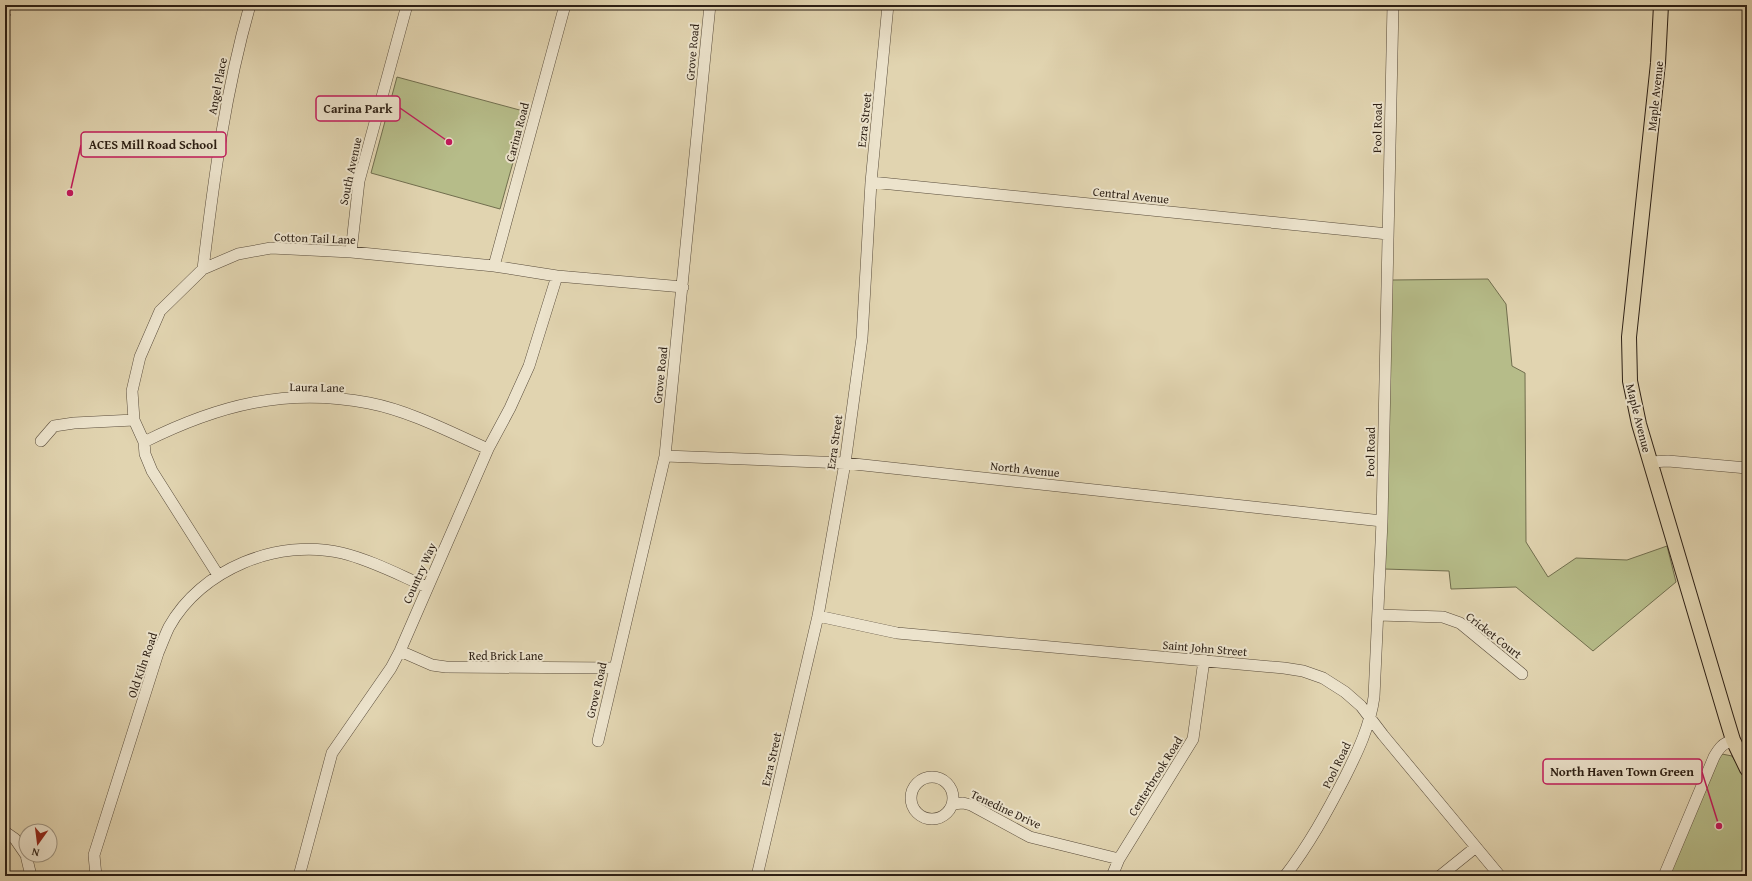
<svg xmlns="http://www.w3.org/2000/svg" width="1752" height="881" font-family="'Gentium Book Plus',serif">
<rect width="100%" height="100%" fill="#e1d4b0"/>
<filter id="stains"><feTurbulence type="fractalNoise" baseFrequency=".005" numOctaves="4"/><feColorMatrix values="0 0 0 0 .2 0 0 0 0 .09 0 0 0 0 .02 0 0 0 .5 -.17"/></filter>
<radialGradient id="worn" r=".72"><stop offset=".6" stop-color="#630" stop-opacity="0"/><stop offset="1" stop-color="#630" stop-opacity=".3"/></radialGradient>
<path fill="#b6bc89" stroke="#716e4e" d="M397,77l130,35 -27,97 -129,-36z
M1488,279l18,25 6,62 13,7 1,169 22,35 28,-19 51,2 40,-14 9,36 -83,69 -77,-64 -65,2 -2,-18 -65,-2 8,-289z
M1722,754l10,2 15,24v96h-78l51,-121z"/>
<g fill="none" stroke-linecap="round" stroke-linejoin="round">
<g stroke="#594c3b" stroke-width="12">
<path id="minor" d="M871,182l517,52
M351,252l8,-71 48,-176
M494,266l71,-261
M203,269c11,-91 22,-176 47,-264
M41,441l13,-15 20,-3 60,-3
M144,442c74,-37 143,-55 225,-39 41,8 81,29 119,46
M665,456l180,7 537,58
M1650,462l18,-1 79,7
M218,575l-66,-104 -7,-17 -1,-12 -10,-22 -2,-29 8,-34 20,-46 43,-42 35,-15 33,-6 80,4 143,14 63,10 126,11
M1378,615l65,2 17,6 62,51
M818,616l79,17 387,35 19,3 20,7 22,14 16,14 22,29 117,141
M400,651l32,14 14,2 169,1
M598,741l67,-285 45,-451
M911 798a21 21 0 1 1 42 0a21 21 0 1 1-42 0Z
M952,804l11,-1 8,2 59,32 89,22
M5,832l10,7 11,16
M26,855l5,21
M96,876l-2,-21 64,-202c4,-9 7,-18 11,-26 32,-58 109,-89 173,-74 29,7 57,22 85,34
M299,876l33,-123 59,-85 9,-17 88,-202 22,-41 19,-42 28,-90
M757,876l61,-260 27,-153 17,-125 9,-156 17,-177
M1112,876l7,-17 74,-120 11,-79
M1285,876c24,-31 42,-64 60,-99 13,-26 25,-51 29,-80l8,-176 11,-516
M1440,876l36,-29
M1664,876l50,-119c5,-9 9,-14 19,-17"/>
</g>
<g stroke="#2c1f14" stroke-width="16">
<path id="major" d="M1661,5l-3,58 -29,274 1,44 9,43 87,293 7,23 14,29"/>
</g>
<use href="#minor" stroke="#ece3cc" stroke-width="11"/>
<use href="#major" stroke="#e1d4b0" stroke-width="14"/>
<path stroke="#2c1f14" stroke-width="2" stroke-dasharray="7 7" stroke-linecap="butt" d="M5,19l15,-14"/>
</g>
<g text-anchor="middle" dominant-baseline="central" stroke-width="4" stroke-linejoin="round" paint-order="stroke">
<g font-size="12" fill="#2c1f14" stroke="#ece3cc">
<text transform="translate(692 52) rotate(-85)">Grove Road</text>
<text transform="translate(217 86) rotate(-79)">Angel Place</text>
<text transform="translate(1655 96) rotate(-84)">Maple Avenue</text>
<text transform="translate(864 120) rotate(-84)">Ezra Street</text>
<text transform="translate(1377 128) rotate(-89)">Pool Road</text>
<text transform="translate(517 132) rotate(-75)">Carina Road</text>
<text transform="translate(350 171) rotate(-78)">South Avenue</text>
<text transform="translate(1131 195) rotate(6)">Central Avenue</text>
<text transform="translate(315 238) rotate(2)">Cotton Tail Lane</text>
<text transform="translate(660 375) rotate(-84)">Grove Road</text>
<text transform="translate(317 387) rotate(1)">Laura Lane</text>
<text transform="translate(1639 418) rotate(76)">Maple Avenue</text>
<text transform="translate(834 442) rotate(-82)">Ezra Street</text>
<text transform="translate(1370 452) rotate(-89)">Pool Road</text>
<text transform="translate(1025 469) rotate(6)">North Avenue</text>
<text transform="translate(419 573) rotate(-66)">Country Way</text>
<text transform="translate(1494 635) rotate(38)">Cricket Court</text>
<text transform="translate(1205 648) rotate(5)">Saint John Street</text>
<text x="506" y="655">Red Brick Lane</text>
<text transform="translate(142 665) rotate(-71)">Old Kiln Road</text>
<text transform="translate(596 690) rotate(-77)">Grove Road</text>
<text transform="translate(771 759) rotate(-77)">Ezra Street</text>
<text transform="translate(1336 765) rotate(-64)">Pool Road</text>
<text transform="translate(1155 776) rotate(-58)">Centerbrook Road</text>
<text transform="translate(1006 809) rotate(25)">Tenedine Drive</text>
</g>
</g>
<path fill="none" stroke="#c2185b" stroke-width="1.5" d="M449 142L400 108M70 193L81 145M1719 826L1702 772"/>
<g fill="#c2185b" stroke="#ece3cc" stroke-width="1.5">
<circle cx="449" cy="142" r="4"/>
<circle cx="70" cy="193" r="4"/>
<circle cx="1719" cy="826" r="4"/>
</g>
<g fill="#ece3cc" stroke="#c2185b" stroke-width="1.5">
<rect x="316" y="96" width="84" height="25" rx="4"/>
<rect x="81" y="132" width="145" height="25" rx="4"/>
<rect x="1543" y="759" width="159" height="25" rx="4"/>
</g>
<g font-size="13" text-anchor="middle" font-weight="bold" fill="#2c1f14">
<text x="358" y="113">Carina Park</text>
<text x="153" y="149">ACES Mill Road School</text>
<text x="1622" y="776">North Haven Town Green</text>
</g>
<rect width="1752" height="881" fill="none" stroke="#e1d4b0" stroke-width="20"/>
<rect x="6" y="6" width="1740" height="869" fill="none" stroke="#2c1f14" stroke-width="2"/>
<rect x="10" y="10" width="1732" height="861" fill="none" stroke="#2c1f14"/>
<g transform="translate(38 843) rotate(194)"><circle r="19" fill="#ece3cc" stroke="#9f9582"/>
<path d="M0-3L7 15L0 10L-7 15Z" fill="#8f2418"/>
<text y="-6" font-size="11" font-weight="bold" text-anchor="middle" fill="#2c1f14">N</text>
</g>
<rect width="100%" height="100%" filter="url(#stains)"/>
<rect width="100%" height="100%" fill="url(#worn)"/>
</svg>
